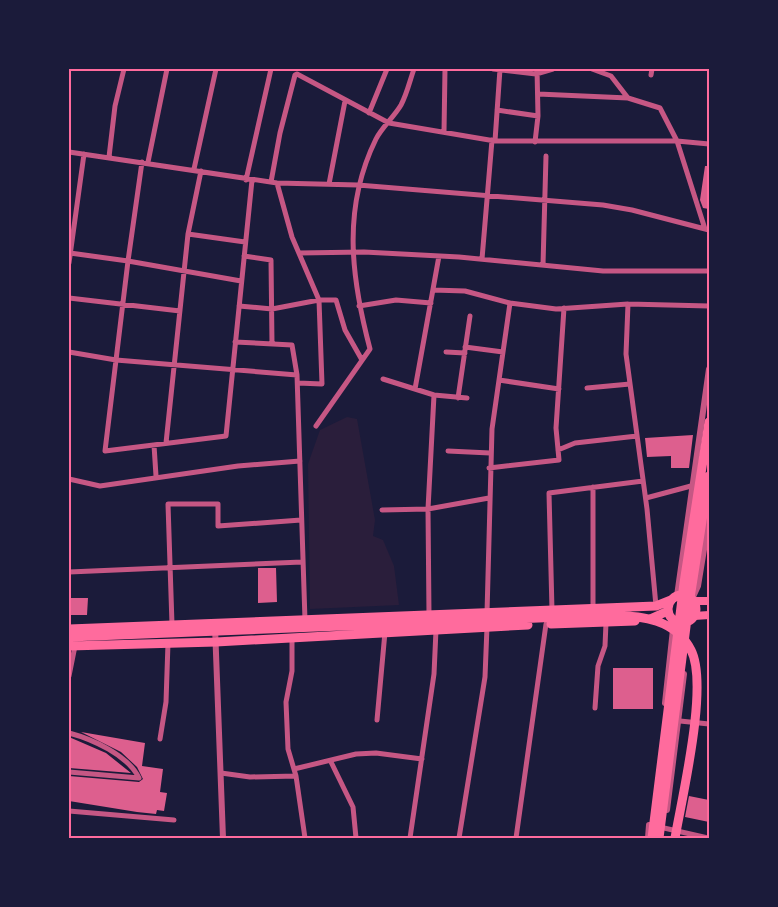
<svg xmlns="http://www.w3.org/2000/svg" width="778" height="907" font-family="'Noto Sans',sans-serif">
<rect width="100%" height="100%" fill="#1b1b3a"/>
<path fill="#2a1e3b" d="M347,417l10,2 18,101 -2,16 10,4 11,26 5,39 -89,4 -2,-145 12,-34z"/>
<path fill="#dd5f8e" d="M705,166h4v43l-6,-1 -3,-8z
M693,435l-4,33h-18v-12l-24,1 -2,-19z
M258,568h18l1,34 -19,1z
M69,598h19l-1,17h-18z
M613,668h40v41h-40z
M81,732l64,11 -3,23 21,3 -3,23 7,1 -3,18 -7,-1 -1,4 -19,-2 -68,-11v-25l70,6 4,-3 -6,-12 -16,-15z
M69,737l37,16 25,20 -62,-5z
M689,796l20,4v22l-24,-5z"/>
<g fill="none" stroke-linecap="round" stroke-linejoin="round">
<path stroke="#c65784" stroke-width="5" d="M493,69l43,5 17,-5
M592,69l19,7 17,22
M651,75l1,-6
M538,94l90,4 32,10 17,33 28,88
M497,110l41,6
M369,113l18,-44
M444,132l1,-63
M495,141l5,-72
M535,142l3,-26 -1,-47
M69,152l208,31 81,2 245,20 29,5 77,20
M109,157l6,-51 9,-37
M142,162l-14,99 -23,190 121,-15 26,-256
M148,162l19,-93
M194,169l22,-100
M201,171l-13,63 57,8
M246,180l25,-111
M271,182l9,-49 15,-58 2,-1 92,49 106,18h182l32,3
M277,183l15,54 27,63 3,84 -24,-1
M329,184l16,-83
M70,253l58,8 113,20
M299,253l65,-1 95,5 144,14h106
M244,256l27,4 1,84
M482,259l10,-119
M69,263l15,-109
M543,265l3,-109
M433,290l32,1 45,12 46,6 72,-5 81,2
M69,298l111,13
M628,304l-2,50 21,155 9,97
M239,306l33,3 47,-9h17l9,30 17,30
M359,306l37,-6 35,3
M235,342l57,3 5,30
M465,347l38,5
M69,352l47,8 181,15 8,245
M446,352l19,1
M383,379l51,16 33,3
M499,380l60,9
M587,388l43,-4
M415,389l24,-133
M458,398l12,-82
M316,426l54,-77c-19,-72 -28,-141 6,-210 6,-12 18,-22 25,-34 6,-11 9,-25 13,-36
M166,443l22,-209
M154,445l2,31
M558,450l17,-7 62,-7
M448,451l42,2
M489,468l70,-8 -3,-32 8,-120
M69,479l31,7 138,-20 62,-5
M593,487v121
M646,498l45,-12
M382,510l46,-1 61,-11
M69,572l233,-10
M552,610l-3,-117 94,-12
M487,613l5,-184 18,-126
M429,615l-1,-106 6,-114
M172,624l-4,-120h50v22l83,-6
M292,638v33l-6,31 2,47 8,27 9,62
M69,676l6,-30
M595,708l3,-42 7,-20 1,-23
M377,720l8,-88
M680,721l29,3
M69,733c23,6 59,22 70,45
M160,739l6,-37 2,-59
M331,762l22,45 3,31
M294,769l62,-15 20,-1 46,6
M69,772l70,6
M221,773l29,4 46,-1
M69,811l105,9
M664,828l44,10
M410,838l24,-164 2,-44
M459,838l26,-161 2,-50
M516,838l30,-214"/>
<path stroke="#c65784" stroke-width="6" d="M677,596l32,-227
M692,599l6,-13 11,-67
M215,627l8,211
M665,703l9,-83
M667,810l17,-136
M648,838l1,-13"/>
<path stroke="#ff6b9d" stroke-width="8" d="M694,601h15
M694,616l15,-1"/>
<path stroke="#ff6b9d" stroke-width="9" d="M668 609a14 14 0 1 1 28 0a14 14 0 1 1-28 0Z
M650,619l18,-8
M551,624l84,-3
M69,629l587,-23 15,-6
M69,637l543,-22c30,1 63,4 79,35 18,35 -9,147 -16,188
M69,646l147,-4 312,-17
M652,838l32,-255 25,-161
M659,838l29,-227 21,-135"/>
</g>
<rect width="778" height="907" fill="none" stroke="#1b1b3a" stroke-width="140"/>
<rect x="70" y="70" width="638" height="767" fill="none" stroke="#ff6b9d" stroke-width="2"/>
</svg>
